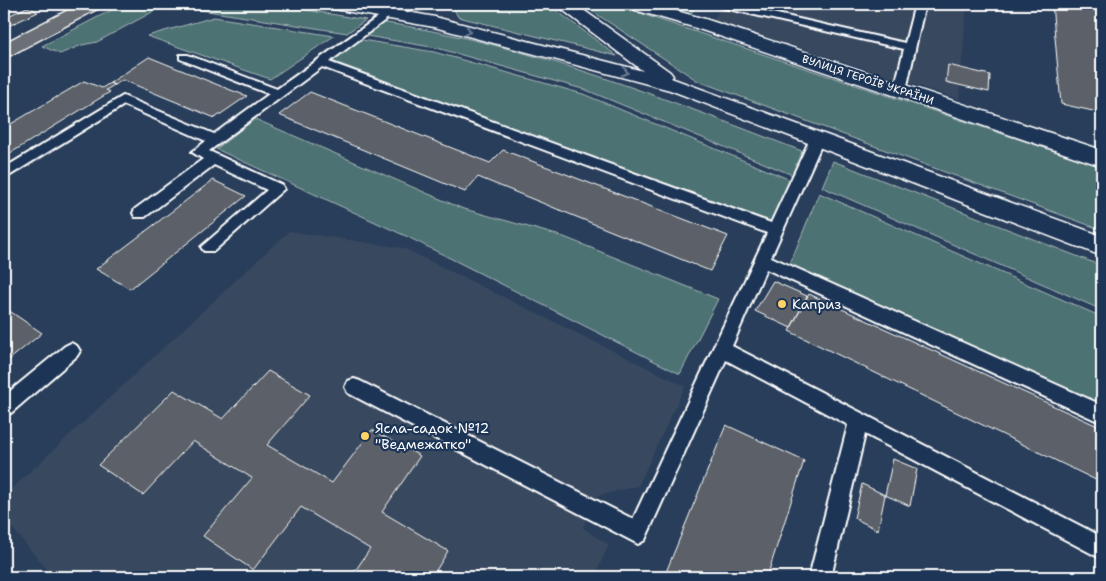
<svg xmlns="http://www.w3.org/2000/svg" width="1106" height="581" font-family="'Shantell Sans',sans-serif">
<rect width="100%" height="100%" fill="#293e5a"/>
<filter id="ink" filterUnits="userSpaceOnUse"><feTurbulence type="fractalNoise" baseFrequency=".02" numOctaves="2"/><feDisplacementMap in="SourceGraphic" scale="10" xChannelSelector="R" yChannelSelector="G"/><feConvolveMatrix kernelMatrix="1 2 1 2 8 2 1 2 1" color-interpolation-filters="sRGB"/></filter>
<g filter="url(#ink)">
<path fill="#38485e" d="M724,4h243l-8,95 -246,-79z
M289,231l114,17 282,138 -47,100 -41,10 -6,13 -8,19 26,17 -15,32h-541l-49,-59v-22z"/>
<path fill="#4e7273" stroke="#a6b8b9" d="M123,4l33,6 -59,32 -15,3 -22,9 -18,-8z
M187,4h84l95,16 -19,13 -165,-26z
M367,4h62l-3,5 -8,2z
M456,4h92l69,52 -159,-39 -4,-8z
M581,4h31l490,163v63l-404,-149z
M654,4h43l-7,11z
M214,17l120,19 -64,43 -123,-43z
M380,22c148,21 288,78 427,131l-12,23 -209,-86 -149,-42 -76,-13z
M356,39l78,13 149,42 210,87 -22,43 -446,-162z
M255,119l206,89 103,29 154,62 -38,75 -270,-136 -194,-89z
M833,161l269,105v44l-280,-123z
M819,193l283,124v89l-313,-140z"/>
<path fill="#5b6167" stroke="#fff" d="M1052,4h43l7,41v68l-41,-9z
M27,7l11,5 -34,16v-10z
M149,57l79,32 19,7 -32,22 -92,-38 -9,5 -4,-2z
M948,65l42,10 -1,17 -43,-10z
M84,81l18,7 8,-5 4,2 -8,5 4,2 -106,65v-29z
M310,92l180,71 13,-13 225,86 -18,35 -232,-94 -13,15 -186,-77z
M213,180l33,16 -116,93 -34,-20z
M773,281l34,15 -16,32 -36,-17z
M809,294l293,134v55l-313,-152z
M8,310l34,23 -38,31v-51z
M268,371l42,24 -43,50 65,38 40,-53 48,26 -38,56 66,39 -16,26h-81l19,-28 -69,-42 -48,63 -50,-34 49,-58 -59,-37 -50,54 -45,-30 76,-75 49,29z
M726,425l78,36 -37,116h-103z
M893,459l24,10 -7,37 -25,-11z
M862,484l23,11 -7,35 -24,-12z"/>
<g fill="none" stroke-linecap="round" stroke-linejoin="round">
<g stroke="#fff" stroke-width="4">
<path id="lane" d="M715,4h18l172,39 10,-39h10l-19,86 -6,4 -6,-4 10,-41 -184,-42z
M388,10l4,1v4l-63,47 442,161 39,-84 2,-3h10l2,3 -53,118 331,148v18l-336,-154 -34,77 370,191v22l-237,-125 -34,143h-22l39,-152 -122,-65 -81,180 -7,4 -290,-151 -3,-6 3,-6 6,-2 6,2 273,138 134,-286 -445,-166 -113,84 73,34 2,4 -70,62h-10l-3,-4 66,-57 -53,-25 -69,52h-10l-2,-4 2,-4 68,-50 -11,-7 14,-11 -82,-36 -120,74v-11l119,-72 91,38 55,-40 -89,-35v-4h8l89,34z
M71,343l6,3 3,5 -3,5 -66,57 -7,2v-19l61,-50z"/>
</g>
<g stroke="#fff" stroke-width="3">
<path id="street" d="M625,4h27l53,15 397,131v16l-409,-139 -65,-19z"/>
</g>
<g stroke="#fff" stroke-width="3">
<path id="secondary" d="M325,4h38l72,13 208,54 -88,-67h20l95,68 3,4 -2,2 431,158v20l-432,-166 -236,-63 -100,-18 -6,-1z"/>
</g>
<g stroke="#fff" stroke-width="3">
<path id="primary" d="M80,4h22l-3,4 -88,47 -7,2v-14z"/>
</g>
<use href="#lane" fill="#1d3557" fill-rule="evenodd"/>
<use href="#street" fill="#1d3557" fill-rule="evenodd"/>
<use href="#secondary" fill="#1d3557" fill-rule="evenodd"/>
<use href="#primary" fill="#6b6f75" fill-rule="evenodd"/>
</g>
<defs><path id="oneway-chevron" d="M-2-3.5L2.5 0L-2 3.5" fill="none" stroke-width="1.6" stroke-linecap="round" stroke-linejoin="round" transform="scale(1.25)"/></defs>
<g stroke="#6c7c92">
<use href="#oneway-chevron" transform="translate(468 31) rotate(15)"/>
<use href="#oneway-chevron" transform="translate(625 72) rotate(15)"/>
</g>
</g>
<g fill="#ffd166" stroke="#1d3557" stroke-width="2">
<circle cx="782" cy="304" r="5"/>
<circle cx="365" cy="436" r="5"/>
</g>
<g text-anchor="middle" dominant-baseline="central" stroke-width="4.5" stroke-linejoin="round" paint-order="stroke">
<g font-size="11" fill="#fff" stroke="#1d3557">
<text transform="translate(868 80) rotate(18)">ВУЛИЦЯ ГЕРОЇВ УКРАЇНИ</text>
</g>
<g font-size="14" fill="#fff" stroke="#1d3557" text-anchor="start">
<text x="792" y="304">Каприз</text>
<text x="375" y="428">Ясла-садок №12<tspan x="375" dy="16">"Ведмежатко"</tspan></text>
</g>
</g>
<rect width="1106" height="581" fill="none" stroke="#1d3557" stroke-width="20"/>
<rect x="10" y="10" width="1086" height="561" fill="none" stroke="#fff" stroke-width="2" filter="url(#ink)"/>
</svg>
